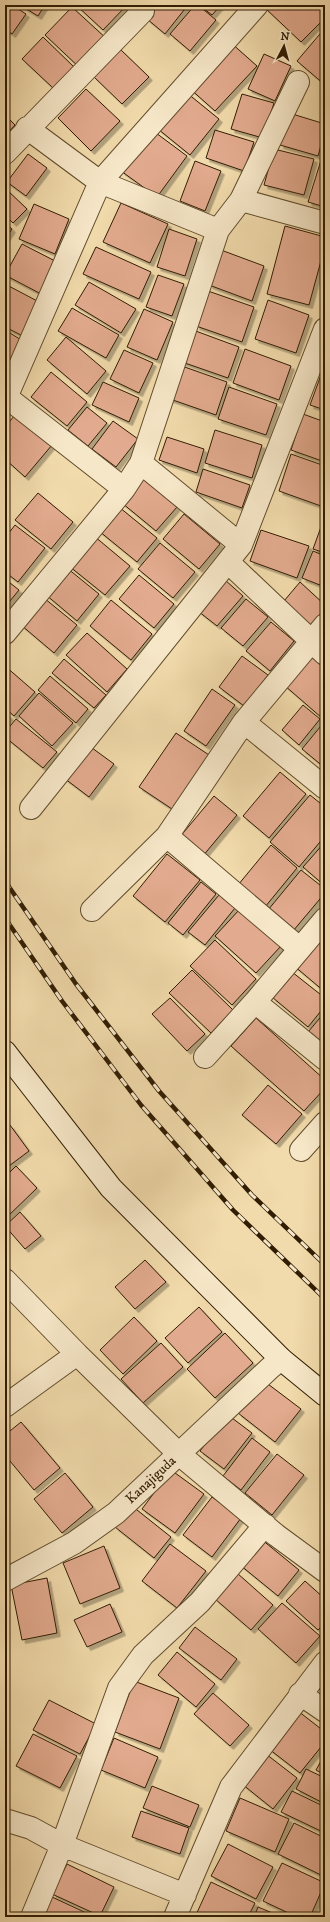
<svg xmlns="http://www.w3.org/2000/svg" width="330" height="1922" font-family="'IM FELL DW Pica',serif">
<defs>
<filter id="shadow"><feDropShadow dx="3.5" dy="3.5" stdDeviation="0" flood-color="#0004"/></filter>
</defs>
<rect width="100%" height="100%" fill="#f1daab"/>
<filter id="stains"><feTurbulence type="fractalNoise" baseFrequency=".005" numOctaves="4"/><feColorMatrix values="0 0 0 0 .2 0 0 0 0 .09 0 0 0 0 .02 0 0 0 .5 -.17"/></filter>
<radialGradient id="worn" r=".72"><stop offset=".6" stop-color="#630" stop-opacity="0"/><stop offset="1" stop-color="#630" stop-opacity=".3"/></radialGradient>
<path fill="#e2aa8e" stroke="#311d03" filter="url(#shadow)" d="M5,5h7l14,9 -14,20 -7,-5z
M20,5h25l-7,11z
M76,5h51l-24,25z
M158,5h30l-23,29 -18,-15z
M195,5h3l18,15 -26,31 -20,-17z
M199,5h22l-9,10z
M266,5h59v13l-24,24 -37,-35z
M72,7l36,33 -27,29 -36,-34z
M325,28v57l-28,-24z
M43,37l31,30 -21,21 -31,-29z
M230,42l27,24 -42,45 -27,-24z
M120,49l29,28 -27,27 -29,-28z
M264,54l27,12 -16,35 -27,-12z
M86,89l34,32 -29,30 -33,-33z
M187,93l32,26 -29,36 -32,-26z
M242,94l32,9 -11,35 -32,-9z
M289,113l36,11v7l-7,25 -38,-11z
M5,115l10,10 -10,11z
M152,130l35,26 -30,41 -36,-26z
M215,130l39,12 -10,29 -38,-13z
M274,149l40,10 -10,36 -40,-10z
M28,154l19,14 -21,28 -19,-14z
M322,157l3,1v49l-17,-5z
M195,161l26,10 -16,40 -25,-10z
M5,188l22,21 -14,14 -8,-8z
M121,203l47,21 -18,39 -47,-21z
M34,204l35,15 -14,35 -36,-15z
M5,223l7,6 -7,10z
M285,226l40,11v9l-16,59 -42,-11z
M169,229l28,10 -12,37 -28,-9z
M22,244l37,19 -16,32 -38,-20z
M96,247l55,25 -12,27 -56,-25z
M221,250l43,16 -12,35 -43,-16z
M158,275l26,9 -12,32 -26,-9z
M89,282l47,27 -15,24 -46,-28z
M5,284l36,19 -18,33 -18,-9z
M208,291l46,16 -12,35 -46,-16z
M268,300l41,15 -13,38 -41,-14z
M72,308l47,27 -13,23 -48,-27z
M144,309l29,13 -16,38 -30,-13z
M5,330l18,11 -18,31z
M193,330l46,17 -11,31 -46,-16z
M66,337l40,34 -19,23 -40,-34z
M245,349l46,17 -12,34 -46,-17z
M124,350l29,13 -14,30 -29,-14z
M325,355v17l-5,-2z
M179,365l48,17 -11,33 -49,-17z
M51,372l36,30 -20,24 -36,-29z
M321,375l4,2v33l-15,-5z
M103,382l36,16 -10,24 -37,-17z
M229,387l48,17 -11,31 -48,-16z
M87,407l20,16 -19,23 -20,-16z
M303,414l22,8v40l-34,-12z
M15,415l37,30 -27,32 -20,-18v-32z
M113,421l25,18 -22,28 -24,-18z
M215,430l47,15 -10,33 -47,-15z
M167,437l37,12 -7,24 -38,-13z
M291,454l34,12v30l-4,10 -42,-15z
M203,469l47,16 -8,23 -46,-16z
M142,478l35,29 -21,24 -34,-28z
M38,493l35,29 -22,27 -36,-29z
M119,507l38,31 -20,24 -38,-31z
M184,514l36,30 -21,25 -36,-30z
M325,516v37l-12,-4z
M15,525l30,23 -27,34 -13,-10v-34z
M261,530l48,16 -12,32 -47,-17z
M94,536l36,30 -25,29 -36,-29z
M160,543l35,29 -22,26 -35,-29z
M313,551l12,5v31l-23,-9z
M67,568l32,26 -22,27 -32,-27z
M139,575l35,29 -20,24 -35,-29z
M5,579l14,11 -14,17z
M225,580l18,16 -26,30 -19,-15z
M300,582l25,23v6l-13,15 -28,-25z
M44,598l33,27 -23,28 -33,-28z
M246,599l22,18 -25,29 -22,-18z
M111,600l41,34 -21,26 -41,-34z
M271,622l23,19 -24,30 -24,-20z
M87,633l40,36 -20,23 -41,-37z
M311,654l14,12v49l-3,3 -38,-33z
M242,656l26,19 -24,31 -25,-19z
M64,659l42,36 -12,13 -42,-35z
M5,666l30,26 -21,24 -9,-8z
M50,676l38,33 -12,14 -38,-33z
M212,689l23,16 -29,41 -22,-15z
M39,693l34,30 -21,23 -33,-30z
M303,705l17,14 -21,26 -17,-15z
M5,712l5,5 -5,6z
M16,719l41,33 -14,16 -38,-31v-5z
M325,721v47l-23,-19z
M176,733l33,22 -37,54 -33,-22z
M88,745l26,19 -25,33 -25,-19z
M280,772l26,22 -37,44 -26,-22z
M310,795l15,12v29l-26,31 -29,-25z
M214,796l23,19 -35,42 -23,-19z
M325,842v44l-22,-19z
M271,845l26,23 -32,39 -27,-22z
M167,854l33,26 -35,42 -32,-26z
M301,870l24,19v4l-32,38 -25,-21z
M201,882l15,12 -33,41 -15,-12z
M219,895l16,13 -30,37 -17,-13z
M240,909l41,37 -25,27 -41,-37z
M316,938l9,8v46l-32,-27z
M215,940l41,39 -24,26 -42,-39z
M192,970l41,40 -22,23 -42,-40z
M292,972l33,26v8l-17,21 -36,-30z
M170,998l35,36 -18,17 -35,-37z
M325,1012v34l-17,-14z
M256,1018l69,62v8l-21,23 -73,-65z
M268,1085l34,29 -26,30 -34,-29z
M10,1125l19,26 -24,18v-40z
M16,1166l21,22 -32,31v-42z
M20,1212l21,24 -16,13 -20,-23z
M145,1260l21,22 -31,27 -20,-22z
M199,1307l23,25 -34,31 -23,-25z
M134,1317l23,24 -34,33 -23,-24z
M225,1333l28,30 -38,35 -28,-29z
M161,1343l22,24 -40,36 -22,-24z
M264,1381l37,28 -26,33 -37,-29z
M228,1415l24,18 -28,36 -24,-18z
M21,1422l39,46 -26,22 -29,-35v-20z
M252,1438l18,14 -29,38 -18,-14z
M277,1454l27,21 -32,40 -27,-22z
M171,1470l33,24 -29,39 -33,-24z
M65,1473l28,34 -31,26 -28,-34z
M212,1497l29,21 -29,39 -29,-22z
M132,1506l39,31 -17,21 -39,-31z
M261,1539l38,31 -21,26 -38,-31z
M170,1544l36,27 -29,37 -35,-27z
M104,1546l16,42 -40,16 -17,-41z
M237,1573l36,32 -22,25 -36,-31z
M47,1578l10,55 -35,7 -11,-55z
M305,1581l20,18v24l-7,7 -32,-29z
M282,1603l38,33 -24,27 -38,-34z
M110,1604l12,28 -35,15 -13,-27z
M195,1627l42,32 -16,21 -42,-32z
M177,1652l38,32 -19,23 -38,-32z
M325,1675v17l-8,-6z
M134,1681l45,17 -19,51 -45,-17z
M213,1693l36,32 -19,21 -36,-32z
M49,1700l47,24 -16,30 -47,-24z
M298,1711l27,21v10l-25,31 -31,-24z
M33,1734l44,22 -17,32 -44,-22z
M114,1738l44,19 -13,31 -44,-18z
M266,1754l31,24 -24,31 -31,-25z
M325,1754v21l-9,-5z
M306,1769l19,9v26l-29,-15z
M152,1786l47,19 -9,22 -47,-19z
M292,1791l33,16v26l-44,-21z
M240,1798l49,21 -14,33 -49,-21z
M141,1811l48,17 -9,26 -48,-17z
M294,1823l31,15v28l-4,9 -43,-21z
M228,1844l45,23 -17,32 -45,-23z
M282,1863l43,20 -15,34h-13l-34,-16z
M67,1864l47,23 -14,29 -48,-22z
M211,1882l44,21 -7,14h-53z
M52,1897l43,20h-52z
M258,1907l24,10h-28z"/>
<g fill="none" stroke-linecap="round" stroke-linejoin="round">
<g stroke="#614c2d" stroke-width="24">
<path id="street" d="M27,128l73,54 118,48 23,-30 84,23
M5,153l138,-142
M241,200l57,-118
M5,396l119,93
M5,400l95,-218 157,-177
M141,463l100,82
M228,562l97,92
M5,633l119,-144 17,-26 77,-233
M244,722l81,66
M31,808l210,-263 84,-216
M167,836l132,112
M92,910l75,-74 77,-114 81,-97
M255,1002l70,57
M205,1057l50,-55 70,-83
M301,1150l24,-27
M5,1280l72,74
M5,1406l72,-52 102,100 97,81 49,36
M5,1580l69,-37 42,-30 154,-145 11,-9
M300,1694l25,17
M5,1820l26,8 31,17 123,50
M32,1917l30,-72 57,-157 24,-33 57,-53 65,-77
M175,1917l56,-130 94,-124"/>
</g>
<g stroke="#311d03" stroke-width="24">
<path id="secondary" d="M5,1052l106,136 170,171 44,36"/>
</g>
<use href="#street" stroke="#f6e7c8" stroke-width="22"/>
<use href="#secondary" stroke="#f6e7c8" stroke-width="22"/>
<g stroke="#311d03" stroke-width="4.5">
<path id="rail" d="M5,881l71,103 83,107 93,104 73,70
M5,918l57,83 79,104 92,105 92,89"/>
</g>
<use href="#rail" stroke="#f6e7c8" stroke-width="3" stroke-dasharray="9" stroke-linecap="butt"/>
</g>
<g text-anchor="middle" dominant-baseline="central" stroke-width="4" stroke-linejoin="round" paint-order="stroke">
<g font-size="14" fill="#311d03" stroke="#f6e7c8">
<text transform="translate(151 1480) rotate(-43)">Kanajiguda</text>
</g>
</g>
<rect width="330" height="1922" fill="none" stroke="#f1daab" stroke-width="20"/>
<rect x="6" y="6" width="318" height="1910" fill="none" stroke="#311d03" stroke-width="2"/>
<rect x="10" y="10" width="310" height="1902" fill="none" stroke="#311d03"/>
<g transform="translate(284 46) rotate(6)" stroke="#f6e7c8" stroke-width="3" paint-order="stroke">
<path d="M0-3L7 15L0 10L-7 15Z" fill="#311d03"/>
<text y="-6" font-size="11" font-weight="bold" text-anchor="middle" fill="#311d03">N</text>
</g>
<rect width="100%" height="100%" filter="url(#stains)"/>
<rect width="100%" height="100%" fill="url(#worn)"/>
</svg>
